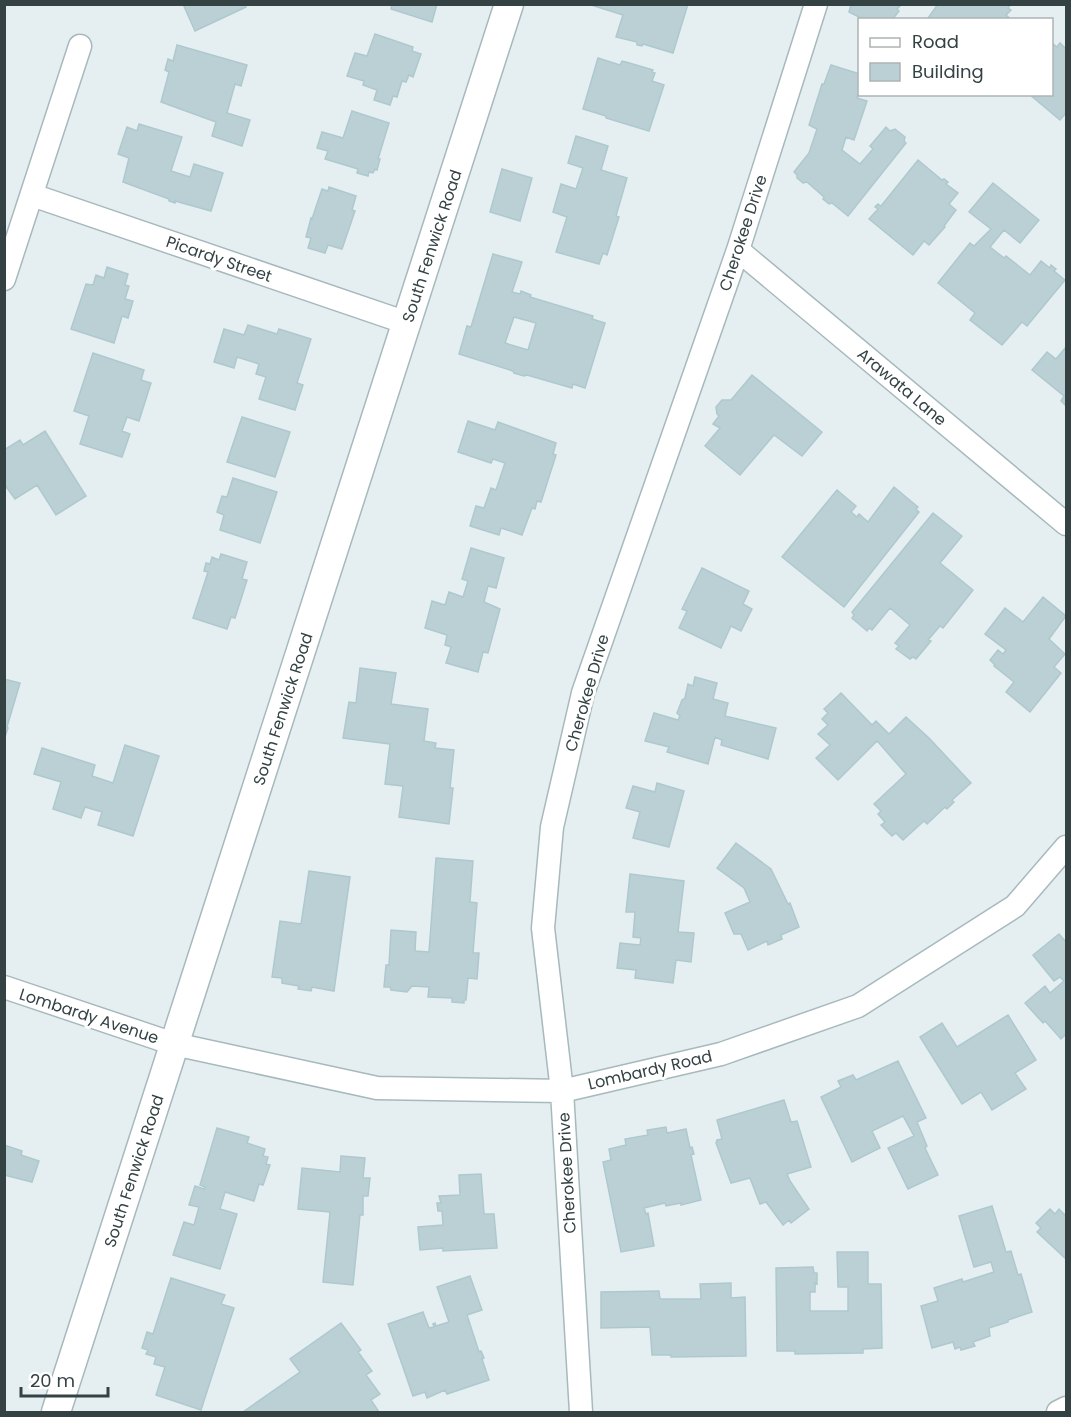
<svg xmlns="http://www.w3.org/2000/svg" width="1071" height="1417" font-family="Poppins,sans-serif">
<rect width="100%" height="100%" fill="#e5eff2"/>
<path fill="#bad0d4" stroke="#aec9ce" stroke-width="1.5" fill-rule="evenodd" d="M183,4h62l1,3 -51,24z
M392,4h45l-5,18 -41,-13z
M588,4h100l-15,49 -30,-9 -1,2 -5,-1v-3l-21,-5 7,-22z
M851,4h51l-5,5 2,2 -7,9h-27l-16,-8z
M938,4h73l-3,4 3,2 -5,5 6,5h-83l-1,-2z
M375,34l38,13 -1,4 9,3 -8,23 -4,-2 -3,7 -4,-1 -5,16 -4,-1 -3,9 -16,-5 3,-10 -14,-5 1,-4 -17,-5 8,-23 12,3z
M1052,43l5,4 3,-4 6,6v64l-6,7 -31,-26h23z
M177,45l70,20 -6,21 -6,-2 -8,29 23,7 -8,26 -30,-10 4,-14 -55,-20 8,-30 -4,-2 3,-11 5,2z
M598,58l22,7 2,-4 4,1 27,8 -1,2 3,1 -3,8 12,4 -15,46 -43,-13v-2l-23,-7z
M831,65l29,9v17l-3,7 10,3 -13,39 -8,-3 -4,13 18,14 13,-15 -3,-3 16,-19 4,4 5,-2 10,8 -1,4 2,2 -58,73 -16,-13 -3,1 -6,-5 1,-2 -17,-15 -4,1 -6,-5v-3l-3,-3 15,-19 8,-24 -8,-4 13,-41h2z
M352,111l37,12 -11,36h2l-3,11 -2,-1 -2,4 -4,-1 -1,4 -11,-3 1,-4 -33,-10 3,-8 -11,-3 5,-16 21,6z
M139,124l43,13 -11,34 19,6 4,-13 29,9 -12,38 -36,-10v2l-6,-2v-2l-46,-17 6,-24 -11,-4 9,-27 10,4z
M576,136l32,10 -7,24 26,8 -11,38 3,1 -12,38 -4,-2 -4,11 -43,-12 11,-35 -14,-5 8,-28 15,5 7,-21 -15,-5z
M918,160l24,20 2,-1 4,3 -2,2 12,9 -9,11 7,6 -12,16 1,1 -16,18 -5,-4 -11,14 -44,-36 9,-10 -3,-2 3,-3 3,2z
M502,169l30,9 -12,43 -30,-9z
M993,183l46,37 -19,23 -16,-13 -14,17 14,11 2,-2 24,19 11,-14 9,7 1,-3 5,4 -2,2 11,9 -38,46 -5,-4 -20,23 -32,-25 5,-7 -37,-30 32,-40 4,3 17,-17 -22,-17z
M329,187l27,9 -4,14 3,1 -13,38 -14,-4 -3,8 -17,-5 3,-10 -5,-1 5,-19 1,1 10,-30 6,2z
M493,254l29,8 -10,30 8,2 1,-3 10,4 -1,2 63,19 -1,3 13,4 -20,65 -12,-4 -1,4 -45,-13 -3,1 -10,-3 -1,-2 -54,-17 8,-28 4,1zM514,317l22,6 -8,27 -23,-7z
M107,267l21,7 -3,11 4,1 -4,13 8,2 -5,17 -6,-2 -8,27 -43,-14 15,-45 7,1 3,-10 8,3z
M248,325l29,9 2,-5 32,10 -14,44 6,2 -8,25 -36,-11 7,-22 -10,-3 3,-10 -22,-7 -3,11 -20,-6 10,-33 20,6z
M1066,347v59l-5,-5 3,-5 -32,-26 15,-18 9,7z
M93,353l51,17 -3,10 10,3 -12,38 -12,-4 -5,14 8,3 -8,23 -42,-13 9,-28 -15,-5z
M752,375l70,57 -20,24 -28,-21 -34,40 -35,-29 15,-18 -7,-4 6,-8 -2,-2 -1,-7 6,-7h9z
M242,417l48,15 -15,45 -48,-15z
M468,421l27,9 3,-8 58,21 -3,11 3,1 -15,47 -4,-1 -2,8 -3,-1 -10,27 -21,-7 -2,7 -29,-9 6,-20 8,2 7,-20 5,2 9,-27 -12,-4 -2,4 -33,-11z
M45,431l41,65 -30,19 -19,-30 -22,14 -11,-15v-34l16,-10 3,5z
M233,478l44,14 -17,51 -40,-13 4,-15 -7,-3 5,-16 5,1z
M894,487l24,20 -2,2 3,3 -75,95 -62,-50 55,-67 19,16 -5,6 6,5 2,-3 9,8z
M933,513l29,23 -22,27 33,27 -30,38 -3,-2 -12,14 3,1 -15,18 -3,-2 -3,2 -14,-10 3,-3 -4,-3 15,-18 -20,-17 -18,22 -3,-2 -2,3 -15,-13 2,-3 -2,-3z
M471,548l33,10 -8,30 -8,-2 -4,16 16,7 -12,44 -5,-1 -5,20 -32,-9 5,-16 -6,-2 2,-10 -22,-7 7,-27 13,4 4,-13 14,5 5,-16 -6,-2z
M221,554l26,8 -5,17 5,1 -12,38 -4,-1 -4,12 -34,-11 15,-46 -4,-1 2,-8 4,1 2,-7 7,3z
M702,568l47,23 -6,13 9,5 -11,22 -10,-5 -10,22 -42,-20 8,-17 -5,-2z
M1043,597l23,19 -17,23 16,15 -11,13 7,6 -31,39 -24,-20 8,-10 -20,-16 1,-1 -5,-5 8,-10 5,4 3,-4 -21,-16 20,-26 18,14z
M360,668l36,5 -5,31 37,5 -4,32 12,2 -1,5 19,2 -4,38h3l-4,36 -50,-7 4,-31 -18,-2 5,-40 -47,-6 6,-36 7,1z
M695,677l22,6 -4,16 15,4 -3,13 51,12 -8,31 -47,-14 1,-5 -7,-3 -7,27 -41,-12 2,-5 -24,-6 9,-28 24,7 2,-4 -3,-3 5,-13 3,-2 3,-14 5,2z
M4,679l16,4 -13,44 1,1 -4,12z
M841,693l31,32 4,-4 13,13 17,-17 23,21 42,45 -19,17 2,2 -7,7 -2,-2 -18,17 -3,-3 -21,19 -7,-7 -4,3 -11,-11 4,-3 -7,-8 3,-3 -7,-7 32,-30 -27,-31 -2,-2 -39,39 -22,-22 14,-13 -12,-11 10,-9 -6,-6 6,-6 -4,-4z
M125,745l34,11 -26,80 -35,-11 4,-13 -17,-5 -4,11 -28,-9 8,-27 -27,-8 8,-26 53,17 -3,11 21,7z
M657,783l27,8 -15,56 -36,-9 7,-26 -14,-4 7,-22 22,6z
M736,843l35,26 17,35 2,-1 9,24 -18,8 1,4 -14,6 -1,-4 -19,9 -7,-16h-7l-9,-21 25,-11 -6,-14 -27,-20z
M436,858l37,3 -3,41 7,1 -4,50h6l-2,26 -9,-1 -2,22h-2v3l-12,-1v-4l-24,-1 1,-10 -17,-1 -5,6 -16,-2 -1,-3h-6l2,-22h3l2,-35 25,2 -1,19 14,1z
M309,871l41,6 -16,114 -22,-4 -1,4 -13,-2 1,-3 -17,-3v-5l-10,-1 8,-56 21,3z
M630,874l54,7 -6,51 16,1 -3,29 -15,-2 -3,23 -38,-5 1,-8 -19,-2 3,-25 20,2 1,-7 -8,-1 2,-25h-9z
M1059,934l7,8v92l-5,5 -16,-18 -2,2 -18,-20 20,-17 5,7 14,-12 -4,-4 -6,4 -21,-26z
M1008,1015l28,45 -21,13 11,16 -34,21 -11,-18 -19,12 -42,-67 22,-14 15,24z
M898,1061l28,57 -9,4 10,24 -2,2 13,27 -30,14 -20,-41 26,-12 -11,-20 -31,15 8,17 -28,14 -31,-65 20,-10 -3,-6 15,-6 3,5z
M784,1100l7,22 6,-1 14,46 -24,7 3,7 19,28 -18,14 -2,-3 -6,5 -17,-23 -6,2 -10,-26 -19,5 -15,-40 1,-3 5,-1 -5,-19z
M666,1127l1,6 19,-4 4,19 2,-1 2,7 -3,1 10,45 -20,5v-2l-15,3 -1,-3 -21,5 2,6 2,-1 6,33 -33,6 -18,-90 8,-2 -2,-11 17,-4 -1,-6 23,-4 -1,-5z
M217,1128l32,9 -2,6 18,6 -2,7 5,1 -2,7 4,1 -7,20 -4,-1 -5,17 -29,-9 -5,17 17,5 -17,55 -47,-14 11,-33 10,3 5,-18 -10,-2 6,-19 9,3 1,-2 -5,-2z
M4,1145l18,6 -1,4 18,6 -7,21 -28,-7z
M341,1156l24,2 -2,20h7l-2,18h-5v19h-3l-7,70 -30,-3 7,-70 -32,-3 4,-41 38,4z
M481,1174l3,40h10l3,34 -54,3v-3l-23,2 -2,-23 25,-2 -1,-14h-4l-1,-8h4l-2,-7 21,-1 -1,-20z
M992,1206l14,46 5,-1 7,24 3,-1 11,38 -24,8v2l-19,6 1,8 -17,6 2,4 -14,4 -1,-3 -5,2 -2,-7 -21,6 -11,-42 17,-5 -4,-13 28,-9 1,3 31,-10 -3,-10 -17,5 -15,-51z
M1050,1209l5,5 4,-5 7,7v43l-29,-27 4,-4 -5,-5z
M837,1252h31v32h13l1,64 -19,1v4l-68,1v-3h-18l-1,-83 37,-1 1,6h3v11l-2,-1v9h-5v19h38v-24h-10z
M470,1276l12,34 -15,5 12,37 2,-1 3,7 -2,1 7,21 -42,14 -2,-4 -18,8 -2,-6 -12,4 -25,-72 35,-12 6,16 5,-1 -1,-3 2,-1 1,3 13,-4 -12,-35z
M171,1278l54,17 -4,9 13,4 -33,102 -45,-15 9,-28 -11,-3 2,-7 -10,-3 2,-4 -6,-2 5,-16 6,2z
M731,1283v15l14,-1 1,59 -75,1v-2h-19l-2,-28 -49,1v-36l58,-1 1,8h41l-1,-15z
M341,1323l20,27 -3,2 14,19 -6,4 14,19 -9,6 8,12h-136l57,-40 -10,-13z"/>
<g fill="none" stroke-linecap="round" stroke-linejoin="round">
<g stroke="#a7b9bd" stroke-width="25">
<path id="minor" d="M32,195l375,128
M738,250l328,274
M4,279l76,-233
M4,987l170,57 203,44 185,3 159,-37 137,-48 157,-100 51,-59
M581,1412l-19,-321 -19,-163 9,-101 31,-134 155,-443 78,-246
M1058,1412l8,-4"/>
</g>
<g stroke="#a7b9bd" stroke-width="31">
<path id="tertiary" d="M56,1412l453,-1408"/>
</g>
<use href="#minor" stroke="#fff" stroke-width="22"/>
<use href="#tertiary" stroke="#fff" stroke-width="28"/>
</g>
<g text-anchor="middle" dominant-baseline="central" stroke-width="6" stroke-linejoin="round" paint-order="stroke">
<g font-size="16" fill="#344244" stroke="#fff">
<text transform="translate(743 233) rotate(-72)">Cherokee Drive</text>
<text transform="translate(432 246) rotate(-72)">South Fenwick Road</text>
<text transform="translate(219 259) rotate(19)">Picardy Street</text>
<text transform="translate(902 387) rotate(40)">Arawata Lane</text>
<text transform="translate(587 693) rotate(-74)">Cherokee Drive</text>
<text transform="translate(283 709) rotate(-72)">South Fenwick Road</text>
<text transform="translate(89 1016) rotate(18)">Lombardy Avenue</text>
<text transform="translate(650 1070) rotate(-13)">Lombardy Road</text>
<text transform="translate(134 1171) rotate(-72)">South Fenwick Road</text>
<text transform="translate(567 1173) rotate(-93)">Cherokee Drive</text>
</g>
</g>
<rect width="1071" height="1417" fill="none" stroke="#344244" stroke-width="12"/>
<rect x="858" y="18" width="195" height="78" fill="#ffffff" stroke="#aeb3b4" stroke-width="1.5"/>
<rect x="870" y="38" width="30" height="9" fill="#ffffff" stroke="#aeb3b4" stroke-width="1.5"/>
<text x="912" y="48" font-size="18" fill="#344244">Road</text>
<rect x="870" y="63" width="30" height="18" fill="#bad0d4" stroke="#aeb3b4" stroke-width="1.5"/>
<text x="912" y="78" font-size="18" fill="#344244">Building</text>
<path d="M21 1387v9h87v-9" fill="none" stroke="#344244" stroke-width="3"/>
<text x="30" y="1387" font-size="18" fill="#344244" stroke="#ffffff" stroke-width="4.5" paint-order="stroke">20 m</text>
</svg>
